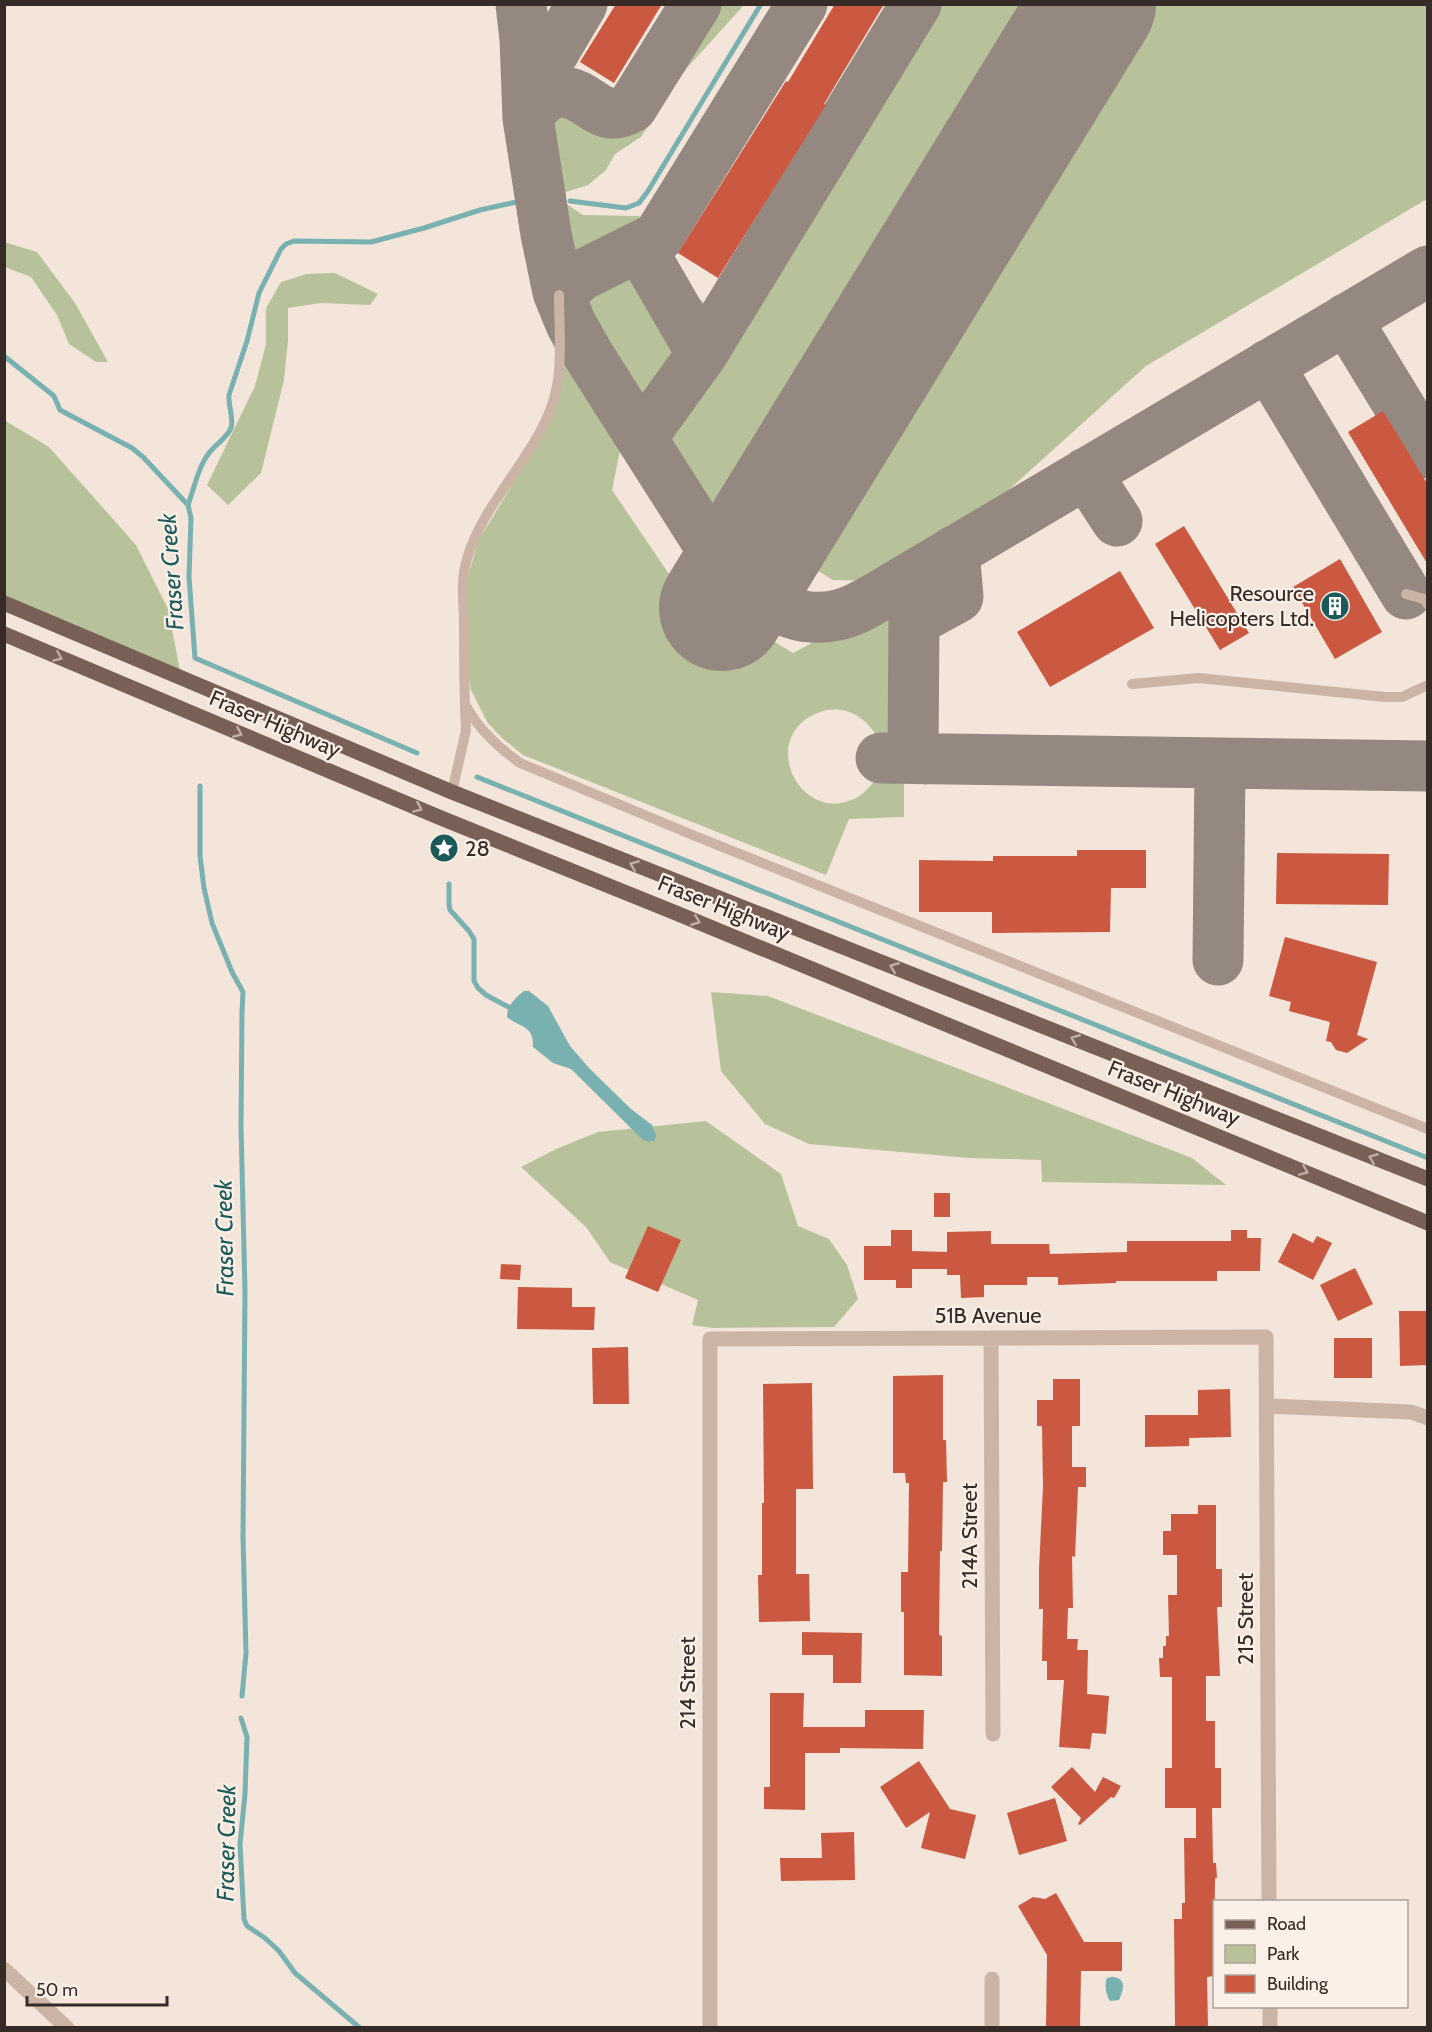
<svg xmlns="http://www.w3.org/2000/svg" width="1432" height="2032" font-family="Cabin,sans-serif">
<rect width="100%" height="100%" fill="#f3e5da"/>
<path fill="#b8c29a" d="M702,5h42l-58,64 -45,68 -26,17 -9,16 -18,15 -22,7 -1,11 18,12 57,1 -11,25 -33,13 -30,8 -8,-28 -18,-99c0,-12 0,-22 12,-29 20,-13 38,9 59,11 10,1 18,-3 27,-7z
M925,5h131l-307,496 -18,8 -16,2 -16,-10 -9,-10 -30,-47 -1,-8 2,-7 43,-65z
M1129,5h298v194l-281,167 -164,148 -111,67 -38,-1 -25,-15 -5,-29z
M4,242l33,10 38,51 33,59h-12l-27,-18 -12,-29 -26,-38 -26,-10z
M614,270l23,6 45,76 -34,62 -10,2 -63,-109 14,-25z
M335,273l43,21 -8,11 -50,-2 -32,5v33l-4,39 -23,93 -33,32 -21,-20 48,-99 11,-42v-36l15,-26 26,-8z
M685,294c10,0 18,8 25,14v6l-14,9 -15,-17v-7z
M565,341l59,90 -12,59 61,90 120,73 98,-52 12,11 -3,132 -19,2c-10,-28 -37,-45 -66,-32 -57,26 -14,112 41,84 12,-7 21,-18 24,-32h24v51l-55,2 -23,56 -303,-120 -21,-17 -15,-16 -16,-32 -5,-29v-77l12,-43 58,-95z
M4,420l45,27 87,98 32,64 12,61 -175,-67z
M711,992l57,4 424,162 34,27 -184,-3 -1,-22 -71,-2 -161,-14 -44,-20 -44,-53z
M706,1121l75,53 17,52 31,13 18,26 11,34 -24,28 -122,1 -20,-3 6,-25 -88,-38 -24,-35 -65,-60 35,-18 42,-17z"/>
<path fill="#78b1af" d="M524,991h5l19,15 22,40 19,22 42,41 21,16 4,10 -1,5 -7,2 -6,-3 -71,-70 -18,-6 -20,-16c1,-22 -13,-19 -26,-30 0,-11 8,-19 17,-26z
M1112,1977c15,1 12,12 7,23l-9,1c-4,-6 -6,-16 -3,-23z"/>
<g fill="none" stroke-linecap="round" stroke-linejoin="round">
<path stroke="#78b1af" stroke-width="5" d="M570,201l56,7 13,-5 9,-12 113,-187
M4,356l50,40 6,14 72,38 11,9 45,48 3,13 -2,59 6,81 222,95
M188,505c6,-16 10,-38 21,-52 7,-9 18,-15 22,-25 3,-10 -3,-23 -2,-33l18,-54 12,-48 22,-44 5,-5 8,-3 77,1 53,-14 56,-18 41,-9
M477,777l951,381
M200,786v70l4,32 8,35 20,49 11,20 -1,20 -1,114 4,165 -2,246 3,116 -4,43
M449,884v20l1,6 19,21 5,8v42l4,7 8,7 28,15
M241,1718l6,19 -2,57 -5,50 4,75 3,7 18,12 14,13 16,22 65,55"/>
<path stroke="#958880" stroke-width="51" d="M521,4l4,35 3,79 18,116 12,58 13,32 18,32 117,184c24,21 35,17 59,-1
M528,101l8,-19 46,-78
M528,118c13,-23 31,-34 55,-19 8,5 16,12 26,14 8,1 16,-2 23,-6l64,-103
M640,247l62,107
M559,295l21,-19 78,-39 144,-233
M1346,319l82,134
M1268,365l138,229
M642,437l60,-83 214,-350
M1086,473l31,48
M765,539c-3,9 -8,21 -8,31 2,41 48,53 81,45 14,-3 26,-10 38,-17l552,-327
M881,758l547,8
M926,759l-7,-1 -6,-5 1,-132 44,-24 -4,-46
M1218,960l2,-196"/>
<path stroke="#958880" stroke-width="126" d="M722,608l371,-604"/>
</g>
<path fill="#cb5840" d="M616,4h46l-48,79 -34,-21z
M835,4h49l-60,100 2,1 -108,173 -40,-25 108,-172 2,1z
M1383,411l45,74v80l-80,-133z
M1184,526l65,107 -29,17 -65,-106z
M1340,559l42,73 -47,27 -42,-72z
M1120,571l34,57 -104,59 -33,-55z
M1077,850h69v38h-35l-1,44 -118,1v-21h-73v-52l74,1v-5h84z
M1277,853l112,1 -1,51 -112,-1z
M1285,937l92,25 -20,73 11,4 -21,14 -11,-3 -5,-8 -5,-1 4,-19 -41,-11 2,-9 -22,-6z
M934,1193h16v24h-16z
M648,1226l33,14 -23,52 -33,-14z
M891,1230h21v21l35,1v-20l44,-1v13h58l1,10 77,-2v-11h104v-11h16v8h14l-1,33h-43v10h-101v2l-58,2v-8h-31v8h-43v12l-23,1 -1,-23h-13v-6h-35v19h-16v-8h-32v-34h27z
M1293,1233l20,10 4,-7 15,7 -19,37 -35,-18z
M501,1264l20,1 -1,15 -20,-1z
M1355,1268l18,36 -35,17 -18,-36z
M518,1287l54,1v19h23l-1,23 -77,-1z
M1399,1311h29v54l-28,1z
M1334,1338h38v40h-38z
M628,1347l1,57h-36l-1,-56z
M943,1375v65h3l1,42h-4l-1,69h-2l-1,84 3,1v40l-38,-1v-63h-3v-40h7l1,-89h-3l-1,-10h-12v-97z
M1053,1379h27v47h-8v41h14v20h-8l-3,70 -3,-1 1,52h-5l-1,31h11l-1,11h11l-1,44 22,2 -3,38 -14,-1 -2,16 -31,-2 5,-67h-17v-19h-5l1,-52h-4v-40l4,-82 -1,-61h-5v-26h16z
M812,1383l1,106h-17v85h13l1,47 -51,1 -1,-47h4v-72h2l-1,-119z
M1230,1389l1,48 -42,1v8l-44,1v-32h53v-25z
M1198,1505h18v64h6v38h-5l3,69h-14v45h9v47h6v40h-9l1,55h3l1,15h-2l-1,98 -7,1 1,51h-33l-1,-109h8v-16h3l-1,-65h12v-30h-31v-40h7v-91h-12l-1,-19h4v-12h3v-10h3l-1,-41h9v-40h-14v-24h8v-17h27z
M802,1632l60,1 -1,50h-28v-28h-31z
M770,1693h34l-1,34h62v-17h59l-1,39 -83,-1v5h-35v57l-41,-1v-22h6z
M919,1761l31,48 26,6 -11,44 -44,-11 9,-36 -24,16 -26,-41z
M1072,1767l23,25 8,-15 18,9 -7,12 -3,-1 -31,28 -2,-1 3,-6 -30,-31z
M1055,1798l12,43 -48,14 -12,-42z
M854,1832l1,48 -74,1 -1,-23h42l-1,-25z
M1056,1893l28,49h38v29h-41l-1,57h-34l1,-73 -29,-49 15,-9 12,2z"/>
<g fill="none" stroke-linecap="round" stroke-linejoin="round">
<path stroke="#cbb4a6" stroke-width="10" d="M559,295c0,33 4,73 -5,104 -17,57 -71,103 -87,160 -6,19 -4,39 -3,59 0,28 0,57 1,86 12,23 34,44 55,59l175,73 733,293
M1406,594l18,5 4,6
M1132,684l67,-6 186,19h17l26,-12
M452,792l14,-62 -1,-23"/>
<path stroke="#cbb4a6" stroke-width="15" d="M991,1338l2,396
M1267,1406l144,6 17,6
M4,1969l63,59
M992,1979v49
M1270,2006v22
M710,2028v-689l556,-2 3,565"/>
<path stroke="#796057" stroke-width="15" d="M4,603l448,189 976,387
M4,634l437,184 235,95 752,310"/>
</g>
<defs><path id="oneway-chevron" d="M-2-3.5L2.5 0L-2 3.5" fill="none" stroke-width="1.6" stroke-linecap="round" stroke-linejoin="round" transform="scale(1.5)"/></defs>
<g stroke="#c0afa6">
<use href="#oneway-chevron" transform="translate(58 657) rotate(23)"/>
<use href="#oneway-chevron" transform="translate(238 733) rotate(23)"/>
<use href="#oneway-chevron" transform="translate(418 808) rotate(23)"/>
<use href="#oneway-chevron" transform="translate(634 865) rotate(-158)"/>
<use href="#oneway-chevron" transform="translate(696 921) rotate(22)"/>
<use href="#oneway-chevron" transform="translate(894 967) rotate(-158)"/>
<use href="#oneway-chevron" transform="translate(1075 1039) rotate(-158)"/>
<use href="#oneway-chevron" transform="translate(1373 1158) rotate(-158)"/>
<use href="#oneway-chevron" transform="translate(1304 1171) rotate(23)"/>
</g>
<defs>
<g id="building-disc" transform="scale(1.5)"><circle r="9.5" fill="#1b5a59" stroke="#faf0e7"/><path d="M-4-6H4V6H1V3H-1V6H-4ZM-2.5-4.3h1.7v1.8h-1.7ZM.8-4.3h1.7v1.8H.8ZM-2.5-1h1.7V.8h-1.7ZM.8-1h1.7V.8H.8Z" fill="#fff"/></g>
<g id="sight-disc" transform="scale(1.5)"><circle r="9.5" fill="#1b5a59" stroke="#faf0e7"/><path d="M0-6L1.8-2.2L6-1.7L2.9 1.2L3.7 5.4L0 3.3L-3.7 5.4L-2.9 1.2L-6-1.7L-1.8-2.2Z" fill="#fff"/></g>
</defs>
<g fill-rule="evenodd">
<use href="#building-disc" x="1335" y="606"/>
<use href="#sight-disc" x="444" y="848"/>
</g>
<g text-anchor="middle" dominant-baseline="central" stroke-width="4.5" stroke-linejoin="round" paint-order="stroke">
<g font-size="22" fill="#372b27" stroke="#faf0e7" text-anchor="end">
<text x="1314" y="593">Resource<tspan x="1314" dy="25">Helicopters Ltd.</tspan></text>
<text x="465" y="848" text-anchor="start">28</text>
</g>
<g font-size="22" fill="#372b27" stroke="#faf0e7">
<text transform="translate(275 724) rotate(23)">Fraser Highway</text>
<text transform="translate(724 908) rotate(22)">Fraser Highway</text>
<text transform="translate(1174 1093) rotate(22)">Fraser Highway</text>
<text x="988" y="1315">51B Avenue</text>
<text transform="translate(969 1536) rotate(-90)">214A Street</text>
<text transform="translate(1245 1619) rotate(-90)">215 Street</text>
<text transform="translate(687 1683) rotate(-90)">214 Street</text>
</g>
<g font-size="24" font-style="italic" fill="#1b5a59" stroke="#faf0e7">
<text transform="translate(171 572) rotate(-94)">Fraser Creek</text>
<text transform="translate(224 1238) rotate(-91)">Fraser Creek</text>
<text transform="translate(226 1843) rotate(-89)">Fraser Creek</text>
</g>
</g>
<rect width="1432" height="2032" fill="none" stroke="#372b27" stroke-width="12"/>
<rect x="1213" y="1900" width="195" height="108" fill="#faf0e7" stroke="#aca19a" stroke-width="1.5"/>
<rect x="1225" y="1920" width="30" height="9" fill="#796057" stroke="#aca19a" stroke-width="1.5"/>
<text x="1267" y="1930" font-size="18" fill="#372b27">Road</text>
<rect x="1225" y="1945" width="30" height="18" fill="#b8c29a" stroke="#aca19a" stroke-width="1.5"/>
<text x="1267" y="1960" font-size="18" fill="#372b27">Park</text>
<rect x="1225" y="1975" width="30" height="18" fill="#cb5840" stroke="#aca19a" stroke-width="1.5"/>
<text x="1267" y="1990" font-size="18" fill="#372b27">Building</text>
<path d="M27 1996v9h140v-9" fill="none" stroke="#372b27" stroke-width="3"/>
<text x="36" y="1996" font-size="18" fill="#372b27" stroke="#faf0e7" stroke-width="4.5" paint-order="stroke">50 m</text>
</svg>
